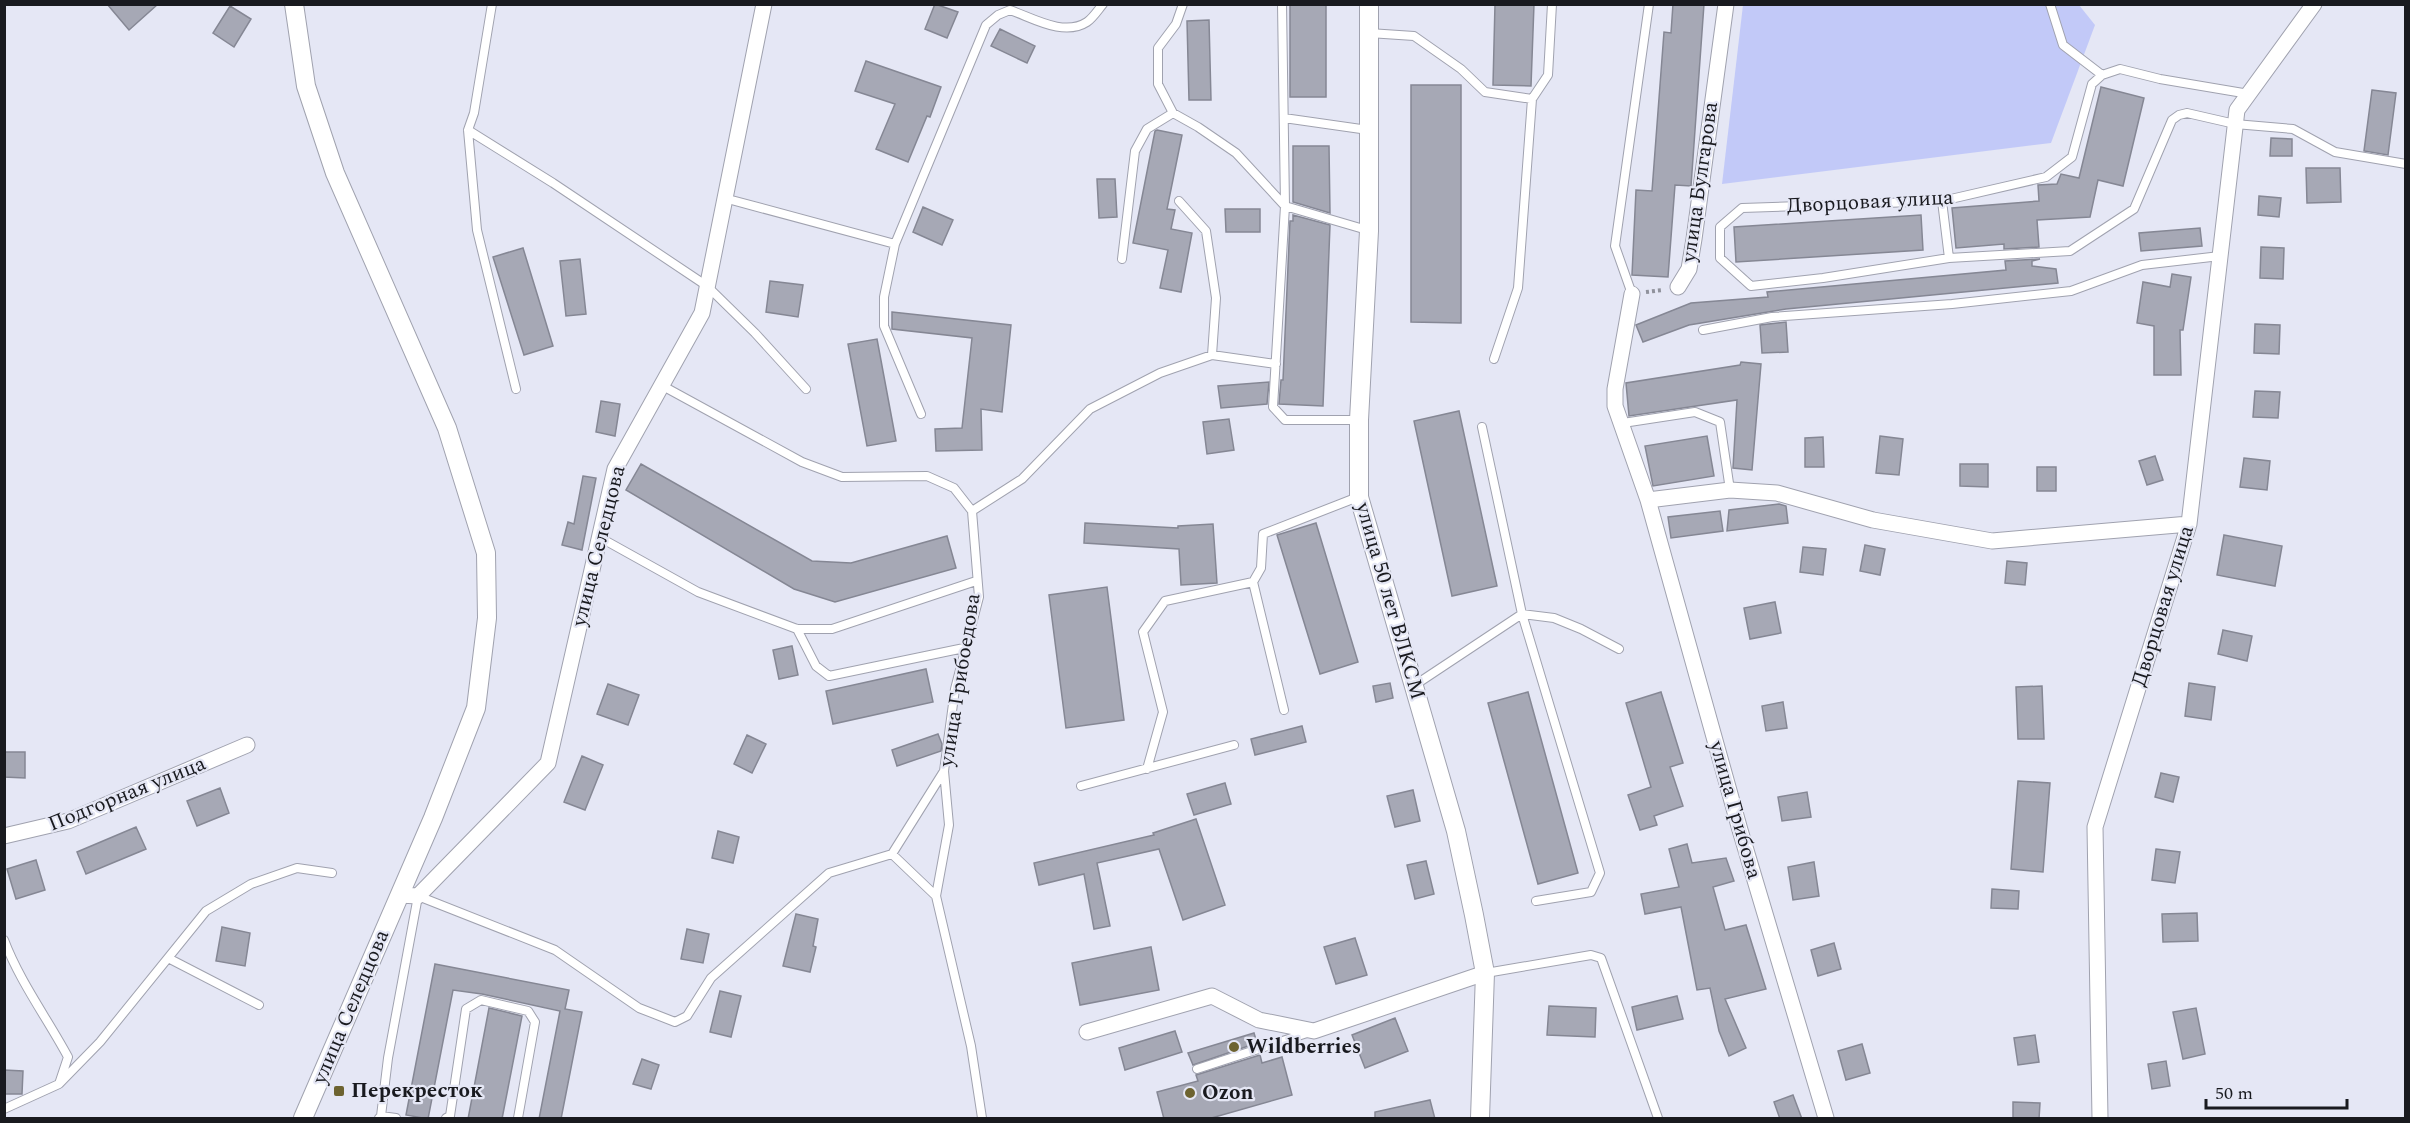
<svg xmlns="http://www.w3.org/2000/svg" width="2410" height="1123" font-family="Spectral,serif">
<rect width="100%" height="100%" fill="#e5e7f5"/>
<path fill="#c2c9f8" d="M1743,5h336l16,20 -44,118 -329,41z"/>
<path fill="#a6a8b5" stroke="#858794" stroke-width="1.5" d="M107,4h51l-29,26z
M935,4l23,8 -11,26 -22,-9z
M1290,4h36v93h-36z
M1495,4h39l-3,82 -38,-1z
M1673,4h31l-13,182 -16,-1 -7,92 -36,-2 4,-85 16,1 12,-159 7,1z
M230,6l21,13 -17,28 -21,-14z
M1209,20l2,80h-22l-2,-79z
M1000,29l35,17 -8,17 -36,-17z
M866,61l75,26 -11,30 -3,-1 -19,46 -32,-13 19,-45 -40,-13z
M1411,85h50v238l-50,-1z
M2101,87l43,11 -21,88 -25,-6 -8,37 -53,3 2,27 -35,2v-5l-48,4 -4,-40 87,-7 -1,-16 19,-1 4,-10 18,4z
M2372,90l24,3 -8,62 -24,-4z
M1157,130l25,5 -15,74 8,1 -4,19 21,4 -11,59 -21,-4 8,-38 -35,-7 22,-112z
M2271,138l21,1v17h-22z
M1293,146h36l1,67 -37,-11z
M2306,168h34l1,34 -34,1z
M1097,179h18l2,38 -18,1z
M2259,196l22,2 -2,19 -21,-2z
M923,207l30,13 -11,25 -29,-13z
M1225,209h35v23h-34z
M1293,215l37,10 -7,181 -44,-2 2,-24h2l7,-159h3z
M1921,215l2,35 -187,12 -2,-35z
M2200,228l2,18 -61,5 -2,-18z
M2261,247l23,1 -1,31 -23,-1z
M523,248l30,98 -29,9 -31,-98z
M580,259l6,55 -20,2 -6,-55z
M2040,259l-8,2v5l24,3 2,14 -272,26 -97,16 -46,17 -7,-17 55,-22 77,-6 -1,-5 239,-22 -1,-9z
M2172,274l19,3 -8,53h-3l1,45h-27v-49l-17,-3 6,-41 27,5z
M770,281l33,4 -5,32 -32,-5z
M892,312l119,13 -9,87 -21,-3 1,41 -46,1 -1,-22 27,-1 10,-90 -80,-9z
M1786,322l2,30 -26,1 -2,-28z
M2255,324l25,1 -1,29 -25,-1z
M877,339l19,102 -29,5 -19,-102z
M1741,362l20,2 -9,106 -19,-2 4,-68 -108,16 -3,-33 114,-18z
M1269,382l-2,22 -46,4 -3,-22z
M2255,391l25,1 -2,26 -25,-1z
M601,401l19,3 -5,32 -19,-4z
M1459,411l38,175 -45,10 -38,-175z
M1229,419l5,31 -27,4 -4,-32z
M1707,436l7,40 -61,10 -8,-40z
M1880,436l23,3 -4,36 -23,-2z
M1823,437l1,30h-19v-29z
M2155,456l8,24 -16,5 -8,-24z
M2244,458l26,3 -3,29 -27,-3z
M641,464l171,97 39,2 96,-27 9,32 -121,34 -41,-13 -168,-99z
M1960,464h28v23l-28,-1z
M2037,467h19v24h-19z
M583,476l13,2 -14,72 -20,-5 6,-23 6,2z
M1779,504l7,2 2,17 -61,8 2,-21z
M1720,511l3,20 -52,7 -3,-21z
M1085,523l93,5v-2l35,-2 4,59 -36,2 -2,-36 -95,-6z
M1316,523l42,139 -38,12 -43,-139z
M2224,535l58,11 -7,40 -58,-11z
M1865,545l20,4 -5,26 -20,-4z
M1803,547l23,2 -3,26 -23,-3z
M2007,561l20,2 -2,22 -20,-2z
M1107,587l17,133 -58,8 -17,-133z
M1775,602l6,31 -31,6 -6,-31z
M2223,630l29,6 -5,25 -29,-7z
M792,646l6,29 -19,4 -6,-29z
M926,669l7,33 -100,22 -7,-33z
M1390,683l3,15 -17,4 -3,-16z
M2189,683l26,4 -4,33 -26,-4z
M608,684l31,11 -11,30 -31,-11z
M2042,686l2,53h-26l-2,-52z
M1528,692l50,181 -40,11 -50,-181z
M1661,692l22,71 -13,4 13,39 -29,10 3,9 -17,5 -12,-35 23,-8 -25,-84z
M1783,702l4,26 -21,3 -4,-25z
M1302,726l4,16 -51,13 -4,-16z
M938,734l4,10 -1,7 -44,15 -5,-16z
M747,735l19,9 -14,29 -18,-9z
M4,752h21v26l-21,-1z
M582,756l21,9 -18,45 -21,-8z
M2161,773l18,4 -6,25 -18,-5z
M2018,781l32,2 -7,89 -32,-3z
M1225,783l6,21 -37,11 -7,-21z
M220,788l9,25 -32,13 -10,-25z
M1413,790l7,31 -25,6 -8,-31z
M1807,792l4,25 -29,4 -4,-24z
M1196,819l29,86 -42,15 -24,-71 -62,14 13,63 -16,3 -10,-55 -45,11 -5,-22 120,-28 -1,-2z
M136,827l10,22 -60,25 -9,-22z
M718,831l21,6 -6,26 -21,-5z
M1687,844l5,19 34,-5 8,23 -21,6 12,43 21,-5 20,64 -41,10 21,49 -17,8 -10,-25 -9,-43 -13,2 -16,-83 -36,7 -4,-20 38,-7 -10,-38z
M2156,849l24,3 -5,31 -23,-3z
M36,860l9,30 -29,9 -9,-30z
M1426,861l8,33 -19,5 -8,-34z
M1814,862l5,34 -26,4 -5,-33z
M1992,889l27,2 -1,18 -27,-1z
M2197,913l1,28 -35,1 -1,-28z
M796,914l22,5 -5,27 3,1 -6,25 -27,-6z
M222,927l28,6 -5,33 -29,-5z
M687,929l22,5 -6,29 -22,-4z
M1355,938l12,37 -31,9 -12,-37z
M1834,943l7,26 -23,7 -7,-26z
M1151,947l8,43 -79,15 -8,-42z
M435,964l134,26 -4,19 17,3 -21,107h-22l21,-108 -78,-17 -29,-4 -25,129 -22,-4z
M720,991l21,5 -10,41 -21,-5z
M1677,996l6,23 -46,11 -5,-23z
M1549,1006l47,2 -1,29 -48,-2z
M489,1008l33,8 -20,103h-34z
M2196,1008l9,46 -22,5 -10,-47z
M1395,1018l13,33 -43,17 -13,-33z
M1175,1031l7,21 -57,18 -6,-22z
M1254,1033l3,10 -64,22 -5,-12z
M2035,1035l4,27 -21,3 -4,-27z
M1862,1044l8,29 -24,7 -8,-29z
M1260,1055l2,8 20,-6 10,38 -84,24h-44l-7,-27 41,-11 -2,-6z
M642,1059l17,6 -8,24 -18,-5z
M2166,1061l4,25 -18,3 -4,-25z
M4,1070l19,1 -1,23h-18z
M1793,1095l9,24h-22l-6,-17z
M1430,1100l5,19h-60v-7z
M2013,1102l27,1 -1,16h-26z"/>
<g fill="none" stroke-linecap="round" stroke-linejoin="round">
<g stroke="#a0a2af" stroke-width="10">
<path id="service" d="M492,4l-18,109 -6,17 9,100 39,159
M1183,4l-7,20 -18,24v36l15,29 25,14 38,26 49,53 82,24
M1282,4l3,202 -12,201 12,13h73
M2050,4l13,41 39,30
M1369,33l45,3 47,33 24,23 47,7
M2249,94l-89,-15 -40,-10 -18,6 -10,9 -20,73 -26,20 -104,24 -200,7 -22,19v31l31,28 72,-8 126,-20 121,-7 64,-42 38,-89 7,-5 8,-2 48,11 58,5 42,23 71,12
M1284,118l84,12
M468,130l85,53 154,103 48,47 51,56
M724,198l171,46 91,-219 12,-10 12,-5c23,8 54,27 77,12 6,-4 11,-12 16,-18
M1179,201l27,30 10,67 -4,57
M1942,201l7,57
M895,244l-11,53v29l37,88
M1122,259l13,-108 12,-22 26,-16
M1632,294l-17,-48 34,-242
M1703,330l69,-13 180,-13 119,-13 71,-26 78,-9
M1494,359l24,-71 14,-189 16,-24 4,-71
M661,385l141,77 40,15 85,-1 27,12 18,23 7,86 -24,92 -11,82 5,54 -13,71 35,150 11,72
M1623,423l72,-11 25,10 10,68
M1482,427l40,187 78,259 -9,19 -55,9
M972,511l50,-32 68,-70 70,-36 52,-18 64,9
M599,537l99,55 99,37h35l144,-48
M1253,582l31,128
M797,629l19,37 13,10 135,-28
M1415,685l107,-71 32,4 27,11 38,20
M1147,769l16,-57 -20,-80 22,-31 88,-19 8,-14 2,-34 95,-37
M1081,786l153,-41
M892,854l44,42
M4,940c16,42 43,78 64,117l-9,27 -55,25
M168,958l91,47
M1486,973l105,-18 10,3 57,160
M1197,1069l110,-36
M59,1084l41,-42 106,-131 45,-27 46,-16 35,5
M381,1116l15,2
M379,1118l2,-2 7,-58 30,-162 137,54 84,58 36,14 12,-6 24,-38 118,-105 63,-19 52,-83
M446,1118l4,-2 16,-107 15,-9 47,11 7,11 -17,96"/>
</g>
<g stroke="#a0a2af" stroke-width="17">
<path id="minor" d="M1678,287l11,-18 5,-30 32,-235
M1632,294l-17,95v17l33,94 82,-10 47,3 96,27 119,21 197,-17
M1648,500l92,330 86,288
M4,836l64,-15 179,-76
M399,895l19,1 130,-133 67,-294 87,-156 62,-309
M1087,1032l125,-36 47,24 55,11 171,-58
M2100,1118l-5,-291 94,-303 48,-414 77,-106"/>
</g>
<g stroke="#a0a2af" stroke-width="20">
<path id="tertiary" d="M294,4l12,82 29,87 112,255 39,125 1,65 -11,90 -43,110 -130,300
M1369,4v227l-10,189v77l97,334 18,84 11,58 -5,145"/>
</g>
<path stroke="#90929c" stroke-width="4" stroke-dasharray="3 3" stroke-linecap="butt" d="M1646,292l17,-2"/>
<use href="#service" stroke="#fff" stroke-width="8"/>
<use href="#minor" stroke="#fff" stroke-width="15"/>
<use href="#tertiary" stroke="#fff" stroke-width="18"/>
</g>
<g fill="#6d6330" stroke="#e5e7f5" stroke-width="2">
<circle cx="1234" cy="1047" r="6"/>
<rect x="333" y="1085" width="12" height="12" rx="3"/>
<circle cx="1190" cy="1093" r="6"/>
</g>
<g text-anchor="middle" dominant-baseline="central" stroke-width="4.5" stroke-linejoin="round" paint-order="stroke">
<g font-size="21" fill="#191a1f" stroke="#e5e7f5">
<text transform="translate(1700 182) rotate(-82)">улица Булгарова</text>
<text transform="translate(1870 202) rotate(-3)">Дворцовая улица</text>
<text transform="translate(599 546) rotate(-76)">улица Селедцова</text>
<text transform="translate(1390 601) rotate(74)">улица 50 лет ВЛКСМ</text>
<text transform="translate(2163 606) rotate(-73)">Дворцовая улица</text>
<text transform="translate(960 680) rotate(-81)">улица Грибоедова</text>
<text transform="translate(127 794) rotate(-22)">Подгорная улица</text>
<text transform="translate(1735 810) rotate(74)">улица Грибова</text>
<text transform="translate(351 1007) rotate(-67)">улица Селедцова</text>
</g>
<g font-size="21" font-weight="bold" fill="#191a1f" stroke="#e5e7f5" text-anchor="start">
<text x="1246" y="1047">Wildberries</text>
<text x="351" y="1091">Перекресток</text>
<text x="1202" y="1093">Ozon</text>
</g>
</g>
<rect width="2410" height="1123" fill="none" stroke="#191a1f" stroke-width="12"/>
<path d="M2206 1099v9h141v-9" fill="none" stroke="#191a1f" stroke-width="3"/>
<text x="2215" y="1099" font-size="18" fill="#191a1f" stroke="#e5e7f5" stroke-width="4.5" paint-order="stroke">50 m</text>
</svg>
